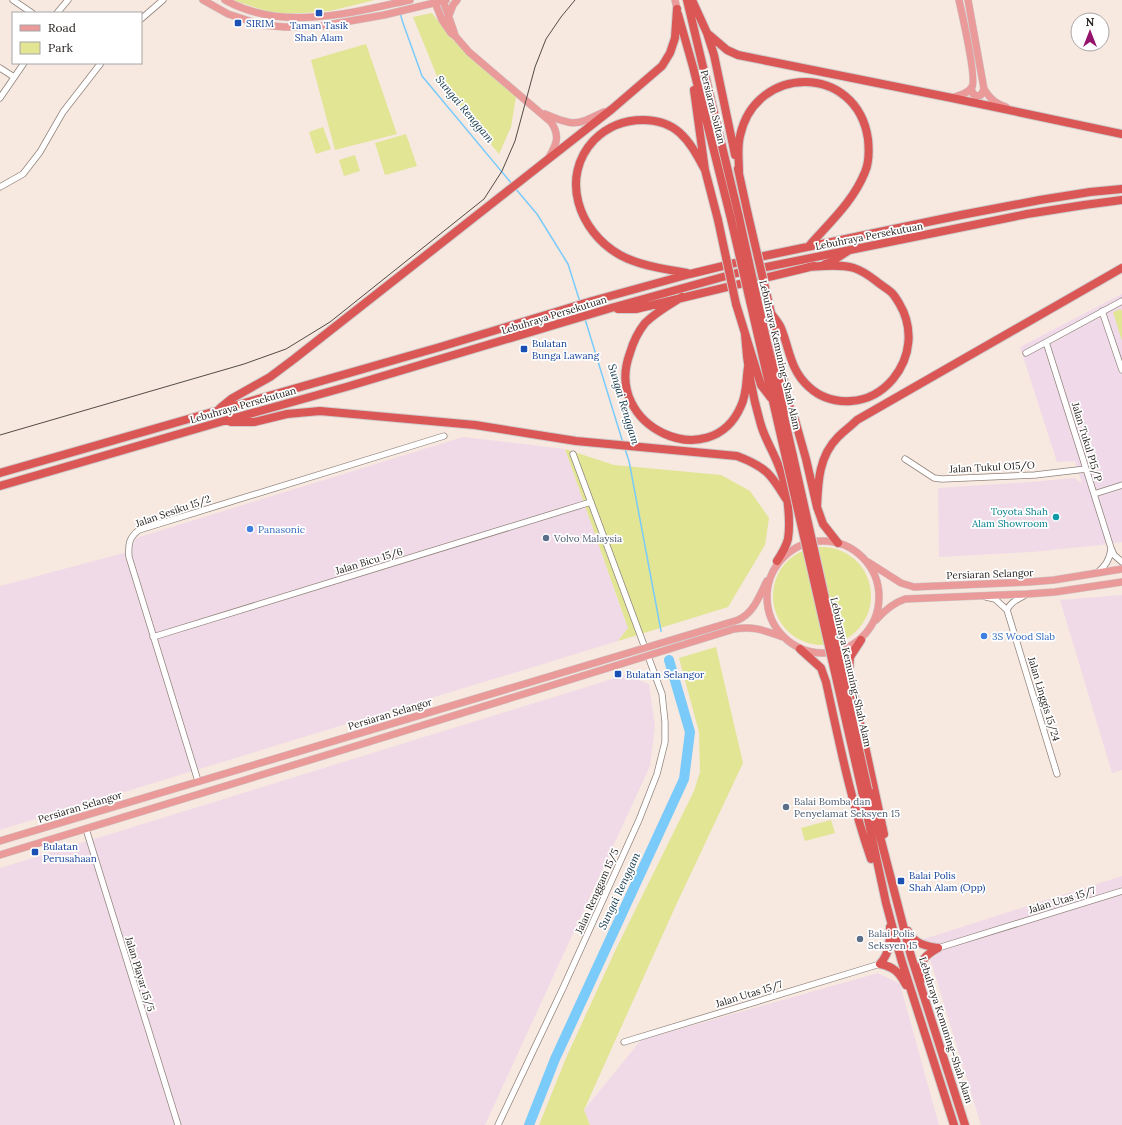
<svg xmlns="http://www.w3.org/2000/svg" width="1122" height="1125" font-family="Lora,serif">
<rect width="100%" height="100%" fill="#f7e8e0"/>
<path fill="#f0dae9" d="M1122,294v248l-21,3 -26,-84 -18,1 -37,-115z"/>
<path fill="#f1dae7" d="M463,437l102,12 63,179 -10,13 -618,189v-244l131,-35 5,-13z
M1074,478l8,5 19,62 -69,7 -93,5 -1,-69 93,-6z
M1122,595v175l-10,3 -52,-173z
M625,675l24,9 6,42 -5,40 -165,359h-485v-257z
M1122,876v249h-141l-57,-186z
M878,973l22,11 39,141h-349l-6,-15 57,-70z"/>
<path fill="#e1e594" d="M233,0h142l-45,11 -42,3 -22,-3z
M432,13l19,25 65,59 -5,30 -12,27 -60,-73 -26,-64z
M366,44l31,90 -62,16 -24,-90z
M323,127l8,22 -15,5 -7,-22z
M406,134l11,32 -32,9 -10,-32z
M355,155l5,16 -16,5 -5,-16z
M1121,309l1,3v29l-9,-29z
M565,449l49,16 107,10 29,16 19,27 -4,27 -37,62 -110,34 10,-13z
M773 596a49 49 0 1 1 98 0a49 49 0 1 1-98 0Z
M716,647l27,116 -67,142 -92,205 6,15h-51l27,-67 50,-109 78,-158 6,-19 -1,-40 -20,-74z
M831,820l4,13 -30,8 -4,-13z"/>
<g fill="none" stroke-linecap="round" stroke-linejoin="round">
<path stroke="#7acbfa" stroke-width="1.5" d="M400,13l3,10 19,53 90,108
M515,188l22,26 31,50 12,38
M585,319l38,124
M625,449l4,12 32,170"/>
<path stroke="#7acbfa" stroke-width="10" d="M529,1125l26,-66 129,-280 6,-47 -21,-72"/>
<g stroke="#91847c" stroke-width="7">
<path id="minor" d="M13,0l19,13
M57,13l11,-13
M141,19l22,-19
M0,68l14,9
M0,98l24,-35
M0,187l23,-13 17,-22 23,-40 38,-49
M1102,311l20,59
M1046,342l65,206 3,7 8,7
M1026,353l96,-52
M573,454l72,194
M905,459l29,19 8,1 93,-4 51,-6
M1094,494l28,-9
M1097,573c8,-7 13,-13 14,-25
M986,597l9,2 12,11 50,164
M1007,610c4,-9 12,-11 20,-16
M153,637l438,-135
M198,781l-69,-224c-1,-12 0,-20 10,-27l305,-94
M86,829l92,296
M938,948l184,-57
M624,1042l256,-78
M498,1125l65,-137 76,-168 18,-46 8,-32v-20l-3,-28 -14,-38"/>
</g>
<g stroke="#cfcece" stroke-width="8">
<path id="major" d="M203,0l25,14 34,11 23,2h31l68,-12 62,-15
M225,0c57,32 125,13 185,0
M434,0l8,20 9,13 5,4 13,15 82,70c10,15 5,23 -3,37
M443,0l12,35
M675,0l2,9
M968,0l16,89c6,10 11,14 22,18
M448,18l5,-13 4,-5
M971,88l2,6 4,2 4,-1 3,-6
M952,98c7,-3 16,-4 20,-11 5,-9 -10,-73 -13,-87
M545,114c30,13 31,11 59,-2
M767 597a56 56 0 1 1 112 0a56 56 0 1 1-112 0Z
M868,562l33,21 13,4 115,-5 25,-2 68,-11
M876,620c9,-10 17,-17 29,-21l122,-5 28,-2 67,-10
M0,841l738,-221c16,-7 21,-24 29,-39
M0,855l346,-106 388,-120c21,-3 29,1 49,8"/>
</g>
<g stroke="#cfcece" stroke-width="10">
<path id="highway" d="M687,0l52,217
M692,0l15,33 7,22 21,100
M678,14l15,53 38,152
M707,33l20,17 11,5 214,43 170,36
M694,90l11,80 13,50
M738,169l10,46
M739,172c0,-12 -2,-24 1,-36 15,-72 117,-73 128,3 1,10 1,24 -3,33 -12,30 -36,51 -56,74
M825,264l6,-2 17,-11
M687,273c-22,-4 -47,-7 -67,-18 -41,-23 -61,-78 -26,-115 14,-14 30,-20 49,-20 13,0 27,4 37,13 11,10 18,24 25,37
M682,297c-13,8 -26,15 -37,26 -7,9 -12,19 -15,30 -28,74 81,123 111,53 6,-12 5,-26 7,-39
M757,299l36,157
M750,301l36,157
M736,304l25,81 10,13
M618,309h18l178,-43
M771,313c3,5 8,10 10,15 9,22 9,42 28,59 12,11 27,15 42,14 17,-1 31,-9 42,-22 18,-22 21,-51 6,-76 -2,-3 -4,-7 -7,-10 -3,-3 -8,-6 -12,-9 -8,-6 -16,-13 -26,-16 -14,-4 -30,-2 -45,-1
M771,316l9,48 10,45 5,11 11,39 11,48 6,17 15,19
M745,334c2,31 7,61 16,91 4,14 13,28 18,42 8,18 12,53 9,72 -2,8 -7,16 -11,22
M220,408l11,-9 39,-22 24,-18 318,-250 50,-43 8,-13 5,-15 2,-29
M231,422h23l33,-8 33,-3 155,14 101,16 161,15c29,11 34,18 49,43
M0,473l440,-126 152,-46 98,-27 74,-18 197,-41 79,-15 50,-8 32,-3
M0,486l220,-64 126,-35 265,-79 126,-35 290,-59 57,-9 38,-5
M817,507c1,-26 2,-51 21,-70 6,-6 13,-11 19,-17l265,-152
M861,640l-11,17 -1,15 35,162
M800,649l21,19 5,14c13,59 25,120 45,177
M868,790l43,166 54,169
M862,791l24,112 15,56 53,166
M890,927c0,16 0,25 -10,37 14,3 19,8 26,21
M908,931c5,12 17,15 30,17
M922,979c-2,-18 0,-22 16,-31"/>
</g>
<use href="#minor" stroke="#fff" stroke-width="5.5"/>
<use href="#major" stroke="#e99a99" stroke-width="7"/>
<use href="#highway" stroke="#da5755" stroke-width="8"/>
<path stroke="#534c47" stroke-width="1" d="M0,435l244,-71 42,-15 44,-27 154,-123 18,-28 13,-30 20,-74 11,-28 15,-22 14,-17"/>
<g stroke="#cfcece" stroke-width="10" stroke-linecap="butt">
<path id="highway-bridge" d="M748,215l23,98
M739,217l18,82
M731,219l19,82
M718,220l18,84
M793,456l75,334
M786,458l76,333"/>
</g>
<use href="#highway-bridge" stroke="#da5755" stroke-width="8"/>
</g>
<g fill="#1a4fb4" stroke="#fff" stroke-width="1.5">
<rect x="315" y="9" width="8" height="8" rx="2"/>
<rect x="234" y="19" width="8" height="8" rx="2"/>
<rect x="520" y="345" width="8" height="8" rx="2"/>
<rect x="614" y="670" width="8" height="8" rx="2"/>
<rect x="31" y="848" width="8" height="8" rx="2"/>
<rect x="897" y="877" width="8" height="8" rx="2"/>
</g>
<circle fill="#0f9aa8" stroke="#fff" stroke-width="1.5" cx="1056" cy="517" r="4"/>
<g fill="#3f7fe0" stroke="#fff" stroke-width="1.5">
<circle cx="250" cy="529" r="4"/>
<circle cx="984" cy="636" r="4"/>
</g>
<g fill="#5c6f8a" stroke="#fff" stroke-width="1.5">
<circle cx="546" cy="538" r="4"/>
<circle cx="786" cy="807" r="4"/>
<circle cx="860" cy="939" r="4"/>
</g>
<g text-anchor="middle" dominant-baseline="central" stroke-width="3.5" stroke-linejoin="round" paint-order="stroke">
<g font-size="10" fill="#164399" stroke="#fff" text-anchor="start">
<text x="246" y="23">SIRIM</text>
<text x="319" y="25" text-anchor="middle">Taman Tasik<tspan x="319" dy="12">Shah Alam</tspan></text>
<text x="532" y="343">Bulatan<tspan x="532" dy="12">Bunga Lawang</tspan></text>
<text x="626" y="674">Bulatan Selangor</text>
<text x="43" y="846">Bulatan<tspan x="43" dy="12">Perusahaan</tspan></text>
<text x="909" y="875">Balai Polis<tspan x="909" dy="12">Shah Alam (Opp)</tspan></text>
</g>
<g font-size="10" fill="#26211e" stroke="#fff">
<text transform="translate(713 107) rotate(76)">Persiaran Sultan</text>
<text transform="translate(869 236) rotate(-11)">Lebuhraya Persekutuan</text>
<text transform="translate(554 315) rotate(-17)">Lebuhraya Persekutuan</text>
<text transform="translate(780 355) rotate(77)">Lebuhraya Kemuning–Shah Alam</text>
<text transform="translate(243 405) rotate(-16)">Lebuhraya Persekutuan</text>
<text transform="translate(1087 442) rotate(73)">Jalan Tukul P15/P</text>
<text transform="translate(992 467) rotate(-3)">Jalan Tukul O15/O</text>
<text transform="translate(173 511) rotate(-19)">Jalan Sesiku 15/2</text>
<text transform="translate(369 561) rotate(-17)">Jalan Bicu 15/6</text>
<text transform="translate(990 574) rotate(-2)">Persiaran Selangor</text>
<text transform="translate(851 672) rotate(77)">Lebuhraya Kemuning–Shah Alam</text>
<text transform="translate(1044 699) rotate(73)">Jalan Linggis 15/24</text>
<text transform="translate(390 714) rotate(-17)">Persiaran Selangor</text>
<text transform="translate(80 807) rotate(-17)">Persiaran Selangor</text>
<text transform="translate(597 891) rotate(-66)">Jalan Renggam 15/5</text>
<text transform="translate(1062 900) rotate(-17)">Jalan Utas 15/7</text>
<text transform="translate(140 974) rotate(73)">Jalan Playar 15/5</text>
<text transform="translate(749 994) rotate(-17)">Jalan Utas 15/7</text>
<text transform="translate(946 1030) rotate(72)">Lebuhraya Kemuning–Shah Alam</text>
</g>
<g font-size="10" fill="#0d838f" stroke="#fff" text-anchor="end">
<text x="1048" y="511">Toyota Shah<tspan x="1048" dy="12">Alam Showroom</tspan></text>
</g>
<g font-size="10" fill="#366cbe" stroke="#fff" text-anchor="start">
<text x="258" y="529">Panasonic</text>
<text x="992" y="636">3S Wood Slab</text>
</g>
<g font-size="10" fill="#4e5e75" stroke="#fff" text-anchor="start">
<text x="554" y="538">Volvo Malaysia</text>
<text x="794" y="801">Balai Bomba dan<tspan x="794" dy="12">Penyelamat Seksyen 15</tspan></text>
<text x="868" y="933">Balai Polis<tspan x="868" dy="12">Seksyen 15</tspan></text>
</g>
<g font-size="11" font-style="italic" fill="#113649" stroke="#fff">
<text transform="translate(465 109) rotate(50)">Sungai Renggam</text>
<text transform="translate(624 404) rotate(73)">Sungai Renggam</text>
<text transform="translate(619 891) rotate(-65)">Sungai Renggam</text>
</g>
</g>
<rect x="12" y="12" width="130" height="52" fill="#ffffff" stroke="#a8a6a5"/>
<rect x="20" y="25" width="20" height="6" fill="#e99a99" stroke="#a8a6a5"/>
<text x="48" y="32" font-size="12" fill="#26211e">Road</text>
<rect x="20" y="42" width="20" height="12" fill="#e1e594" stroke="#a8a6a5"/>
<text x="48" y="52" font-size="12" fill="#26211e">Park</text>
<g transform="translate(1090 32)"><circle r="19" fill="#ffffff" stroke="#a8a6a5"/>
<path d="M0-3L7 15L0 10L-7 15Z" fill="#95136b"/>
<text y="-6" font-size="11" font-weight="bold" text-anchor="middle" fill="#26211e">N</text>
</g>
</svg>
